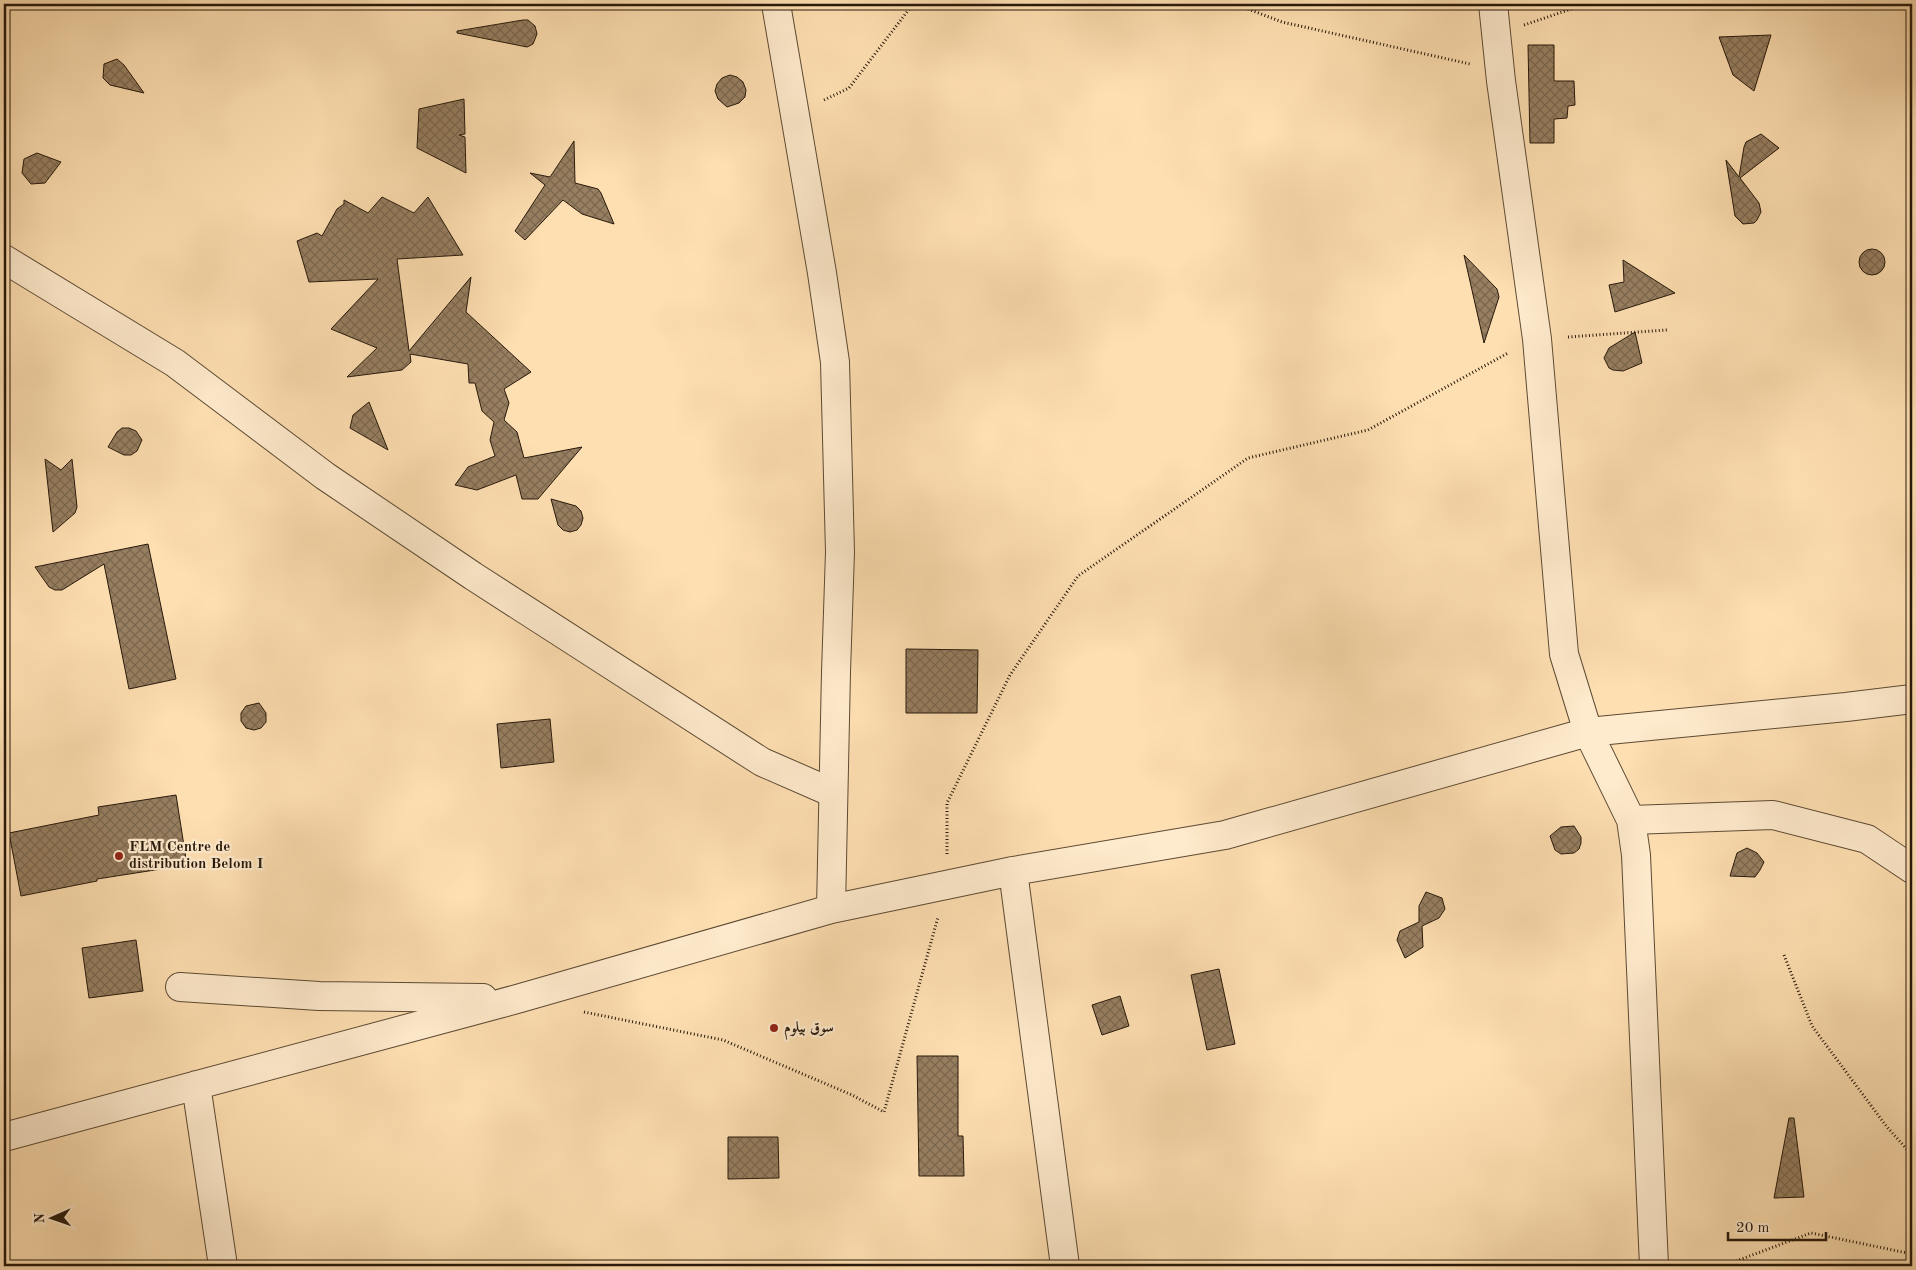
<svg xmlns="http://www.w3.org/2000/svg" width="1916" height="1270" font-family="'Old Standard TT',Amiri,serif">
<defs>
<pattern id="building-cross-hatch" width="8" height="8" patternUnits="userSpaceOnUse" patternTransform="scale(1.25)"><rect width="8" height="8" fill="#977f61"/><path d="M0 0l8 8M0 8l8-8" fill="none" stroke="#7b674e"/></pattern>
</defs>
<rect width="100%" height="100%" fill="#fedfb1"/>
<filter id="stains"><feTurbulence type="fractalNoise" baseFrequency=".004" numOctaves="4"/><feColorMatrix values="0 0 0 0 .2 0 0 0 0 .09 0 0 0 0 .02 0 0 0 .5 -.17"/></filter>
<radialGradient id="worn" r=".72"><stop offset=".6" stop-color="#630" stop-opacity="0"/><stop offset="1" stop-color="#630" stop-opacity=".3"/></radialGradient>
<path fill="url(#building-cross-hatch)" stroke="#27180b" d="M523,20h5l7,6 2,8 -4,10 -6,3 -70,-14v-2z
M1771,35l-17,56 -21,-16 -14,-38z
M1528,45h26v36h20l1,24 -7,1 -1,12 -13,1v24h-24z
M117,59l7,6 20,28 -34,-8 -7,-7 1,-14z
M730,75l7,2 6,5 3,8 -1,7 -6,6 -12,4 -9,-8 -3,-8 2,-7 5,-6z
M464,99l1,35 -6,1 6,2 1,36 -49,-25 2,-39z
M1761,134l18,14 -39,30 19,25 2,9 -4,8 -3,3 -11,1 -8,-8 -9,-56 13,17 5,-30 2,-5z
M574,141l1,42 23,6 3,4 13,31 -32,-10 -19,-14 -38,40 -10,-9 30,-46 -15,-12 20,4z
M37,153l24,9 -16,21 -14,1 -9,-11 2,-14z
M382,197l32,16 14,-16 35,58 -66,4 12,92 62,-74 -5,35 65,60 -27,17 5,14 -5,17 13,12 7,26 58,-11 -44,52h-16l-6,-24 -39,15 -22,-5 13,-18 27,-11 -5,-16 4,-18 -12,-11 -7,-28h-6l-1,-19 -58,-10 1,8 -9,8 -55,7 30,-29 -46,-19 47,-50 -69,3 -12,-41 20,-8 5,3 15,-27 7,-5v-4l24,13z
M1859 262a13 13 0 1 1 26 0a13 13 0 1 1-26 0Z
M1464,255l33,34 2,8 -15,46z
M1623,260l52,33 -60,19 -6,-27 15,-3z
M1635,332l7,31 -19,8 -10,-1 -4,-2 -5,-10 5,-10z
M369,402l19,48 -38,-22 3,-13z
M122,428h7l7,3 6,9 -5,11 -6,4h-7l-16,-8 9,-15z
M45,459l16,11 11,-11 5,48 -2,6 -22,19z
M551,499l25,7 5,5 2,7 -2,7 -4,5 -7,2 -7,-2 -5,-5z
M148,544l28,135 -47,10 -25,-125 -42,26h-7l-6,-3 -14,-20z
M906,649l72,1 -1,63h-71z
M259,703l7,10v9l-5,6 -7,2 -8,-2 -5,-7v-8l5,-7z
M550,719l4,43 -53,6 -4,-44z
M176,795l11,70 -90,14v2l-76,15 -12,-63 90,-18 -1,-8z
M1574,826l7,11v6l-2,6 -5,4 -13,1 -6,-4 -5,-14 11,-9z
M1747,848l10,5 7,9 -4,8 -5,7 -25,-1 7,-23z
M1426,892l16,6 3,11 -6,9 -17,8 1,21 -18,11 -8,-18 3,-9 19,-9v-16z
M136,940l7,51 -54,7 -7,-50z
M1219,969l16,75 -28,6 -16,-75z
M1120,996l9,30 -27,9 -10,-30z
M917,1056h41v80h5l1,40h-45z
M1789,1118h5l10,79 -30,1z
M728,1137h50l1,41 -51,1z"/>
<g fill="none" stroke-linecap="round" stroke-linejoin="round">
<g stroke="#5d4a34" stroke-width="30">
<path id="minor" d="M776,4l46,269 13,89 5,190 -4,120 -5,237
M1493,4l8,77 36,258 27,315 24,78 43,88 5,35 18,411
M4,259l171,104 150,113 148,100 289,186 71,31
M1631,820l142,-5 94,24 45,30
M1013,871l52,395
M180,987l139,9 164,2
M196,1085l27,181
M4,1137l513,-138 314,-90 182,-38 212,-36 363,-103 258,-25 66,-8"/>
</g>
<path stroke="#27180b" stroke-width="3" stroke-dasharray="1 2.5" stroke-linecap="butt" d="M1235,4l47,18 188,42
M1524,25l53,-18 46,-3
M824,100l25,-12 64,-84
M1568,337l99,-7
M947,854v-51l63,-128 68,-99 170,-118 120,-28 140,-77
M1784,955l28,71 75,101 25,28
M584,1012l139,28 129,55 32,17 54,-195
M1723,1266l88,-33 101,21"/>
<use href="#minor" stroke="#feeacc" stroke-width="28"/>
</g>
<g fill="#8f2418" stroke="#feeacc" stroke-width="2">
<circle cx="119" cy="856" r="5"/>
<circle cx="774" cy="1028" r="5"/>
</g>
<g text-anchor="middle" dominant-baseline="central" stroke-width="4.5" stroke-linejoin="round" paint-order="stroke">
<g font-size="15" font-weight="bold" fill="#27180b" stroke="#feeacc" text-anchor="start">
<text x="129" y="847">FLM Centre de<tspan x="129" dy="17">distribution Belom I</tspan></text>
<text x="784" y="1028">سوق بيلوم</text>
</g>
</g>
<rect width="1916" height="1270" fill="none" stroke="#fedfb1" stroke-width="20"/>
<rect x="5" y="5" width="1906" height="1260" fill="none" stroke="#27180b" stroke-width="2.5"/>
<rect x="10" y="10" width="1896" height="1250" fill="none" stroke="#27180b"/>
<g transform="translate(52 1218) rotate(268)" stroke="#feeacc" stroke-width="4" paint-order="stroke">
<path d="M0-4L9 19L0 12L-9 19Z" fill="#27180b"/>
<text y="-8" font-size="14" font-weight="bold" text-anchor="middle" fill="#27180b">N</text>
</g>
<path d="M1728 1232v8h98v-8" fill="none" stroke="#27180b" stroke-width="2.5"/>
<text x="1736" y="1232" font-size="15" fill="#27180b" stroke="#feeacc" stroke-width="4" paint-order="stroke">20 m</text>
<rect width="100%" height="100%" filter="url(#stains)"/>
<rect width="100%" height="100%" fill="url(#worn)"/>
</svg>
